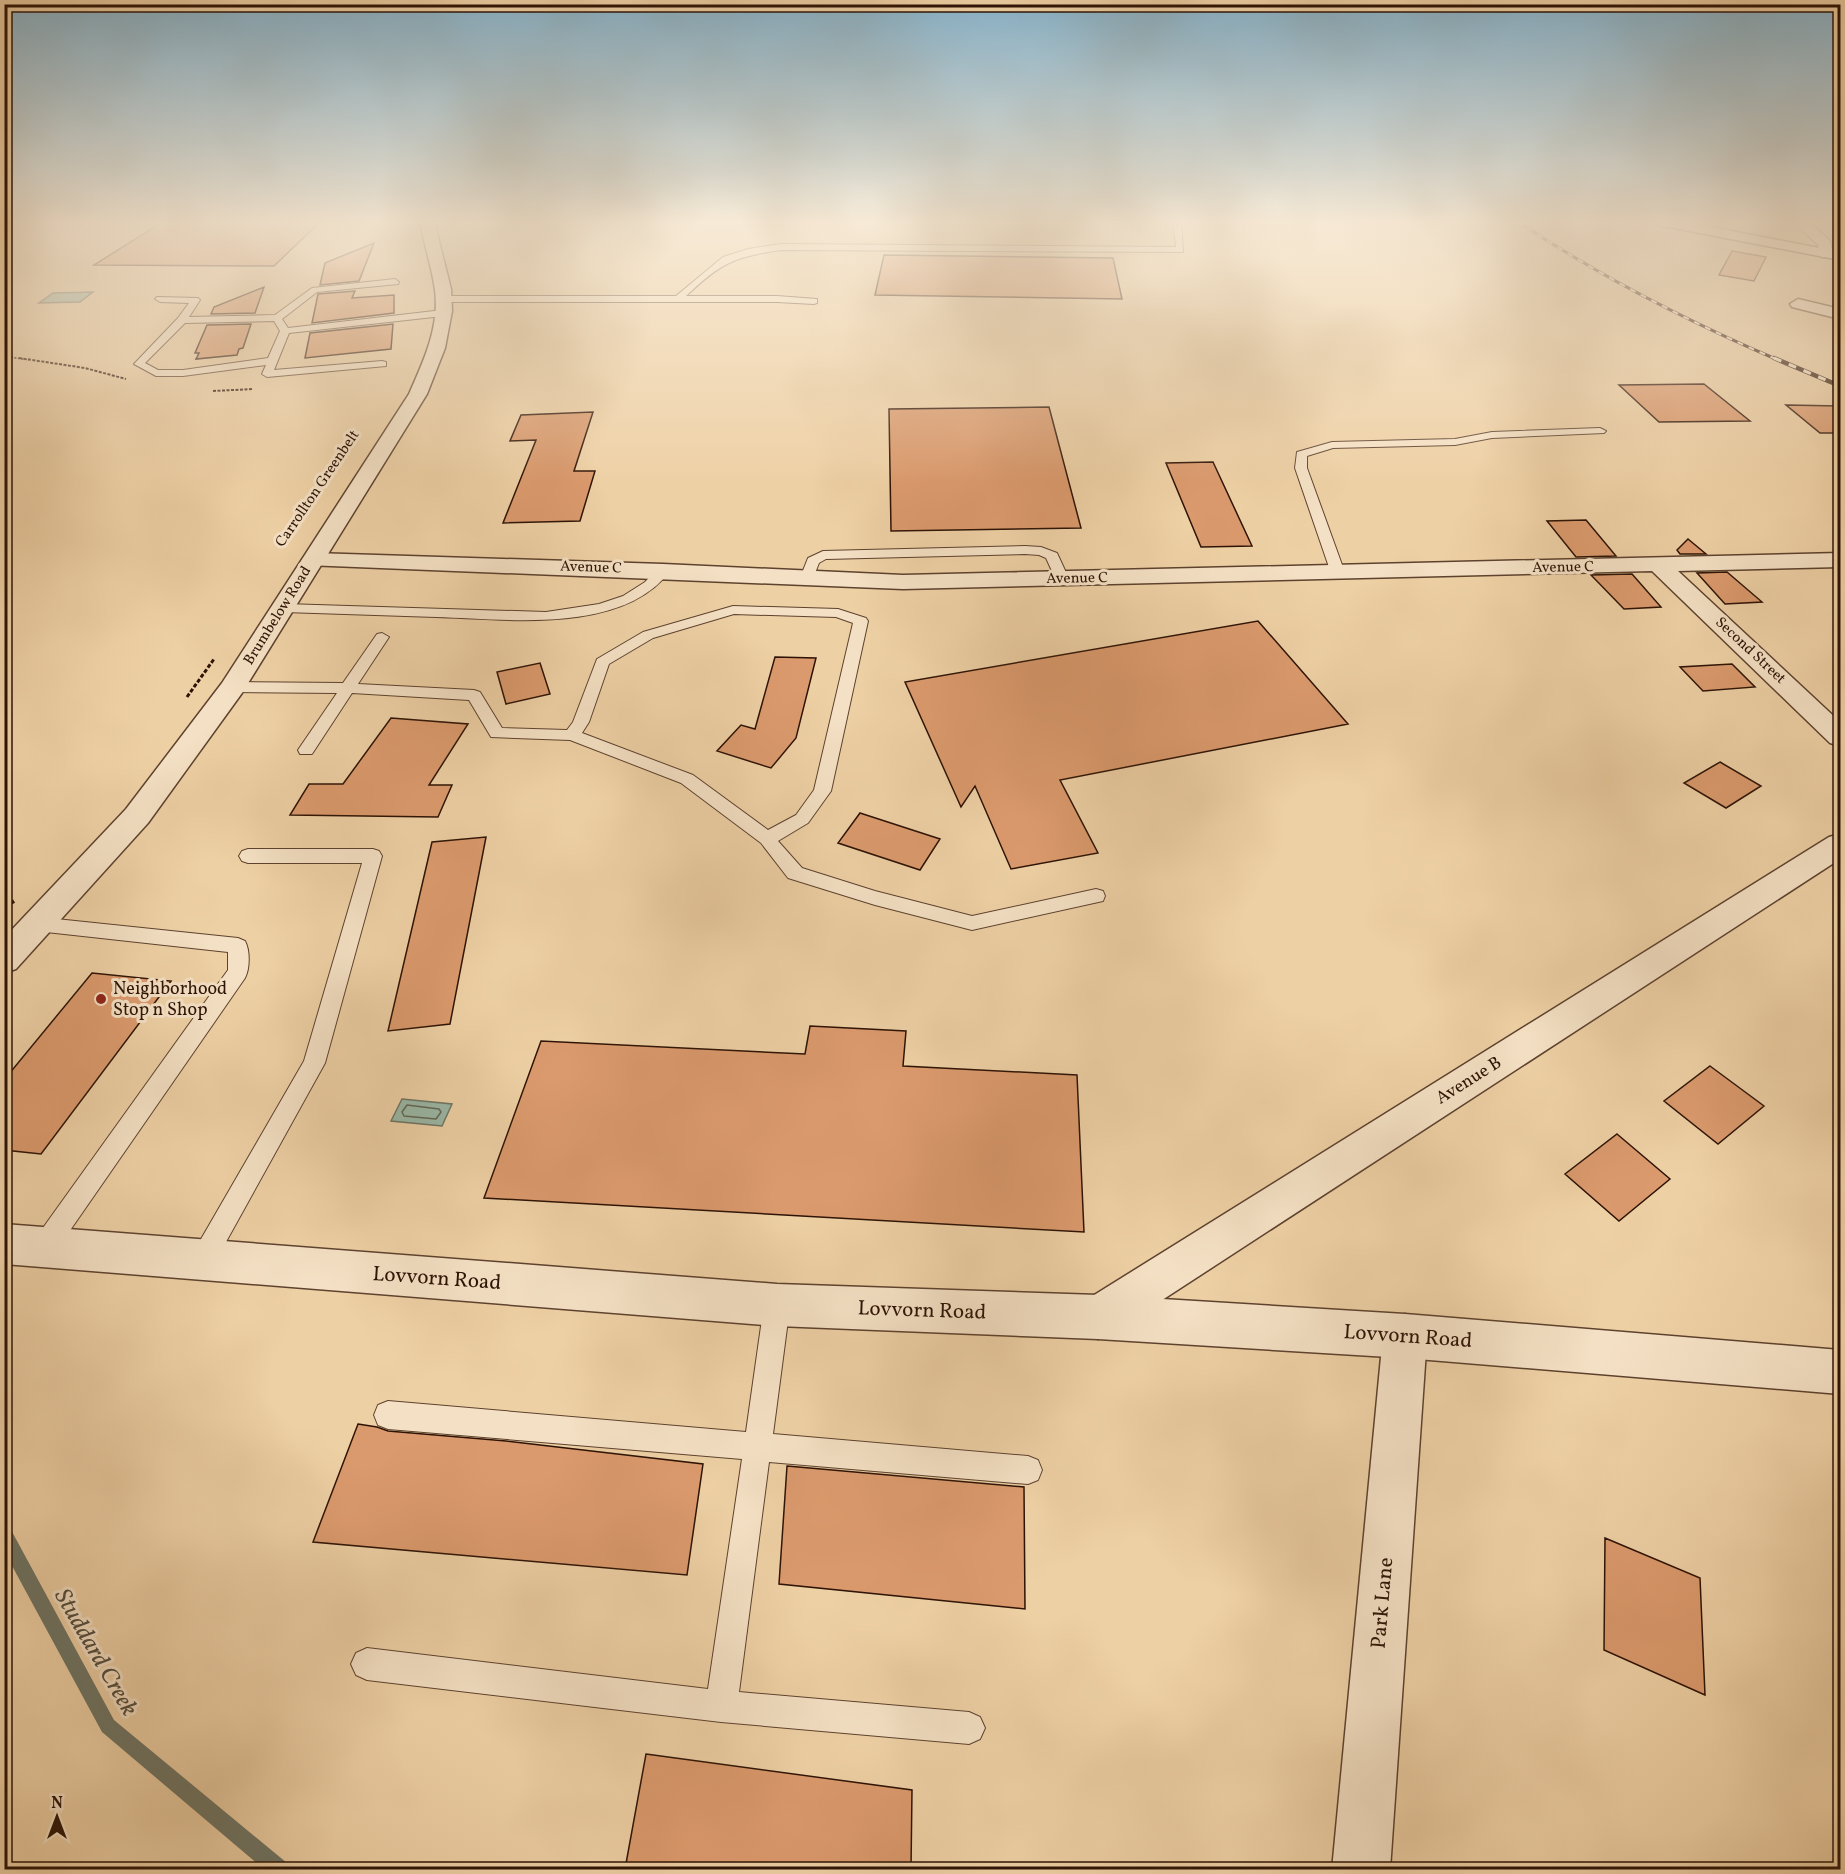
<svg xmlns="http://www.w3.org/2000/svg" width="1845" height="1874" font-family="Vollkorn,serif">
<rect width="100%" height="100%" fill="#eed0a5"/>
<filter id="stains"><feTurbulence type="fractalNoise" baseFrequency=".00333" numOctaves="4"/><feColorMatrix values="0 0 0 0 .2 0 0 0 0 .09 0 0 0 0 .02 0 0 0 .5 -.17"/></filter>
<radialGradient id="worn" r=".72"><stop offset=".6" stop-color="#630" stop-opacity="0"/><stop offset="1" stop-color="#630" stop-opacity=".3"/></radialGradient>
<path fill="#99b7a6" stroke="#6e7566" stroke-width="1.5" d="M93,292l-13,10 -41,1 14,-10z
M402,1099l50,5 -10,22 -51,-5z"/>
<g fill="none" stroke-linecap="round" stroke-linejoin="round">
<path stroke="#636556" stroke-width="1.5" d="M407,1105l32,4 2,3 -5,7 -32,-3 -2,-4z"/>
<path fill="#6e7566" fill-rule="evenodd" d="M4,1526l6,2 104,192 173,143 2,7h-24l-163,-138 -98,-181z"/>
</g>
<path fill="#db9a6d" stroke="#2d1306" stroke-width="1.5" d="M164,221h157l-47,45 -180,-1z
M374,243l-15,38 -39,4 5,-22z
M1732,251l34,6 -12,24 -35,-6z
M884,255l229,3 9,41 -247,-4z
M264,287l-9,26 -44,1 3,-7z
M355,291l-3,7 42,-3v18l-82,10 6,-29z
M251,324l-8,24 -4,1 -2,6 -41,4 3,-6h-4l12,-28z
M393,324l-2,25 -86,9 5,-25z
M1704,384l46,37 -91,1 -40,-37z
M1786,405l54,1v27h-20z
M1049,407l32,121 -190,3 -2,-122z
M593,412l-19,59h21l-15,50 -77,2 33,-83 -26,1 11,-26z
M1213,462l39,84 -51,1 -35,-84z
M1586,520l30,36 -40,1 -29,-36z
M1688,539l18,15h-26l-3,-4z
M1727,572l35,30 -37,2 -28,-31z
M1632,574l29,33 -37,2 -33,-34z
M1258,621l90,103 -288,56 38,73 -87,16 -36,-83 -14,21 -56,-125z
M775,657l41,1 -20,80 -25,30 -54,-17 24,-26 14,4z
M540,663l10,31 -44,10 -9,-32z
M1732,664l23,23 -52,4 -23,-24z
M391,718l77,6 -39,61h23l-14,32 -148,-2 19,-31h34z
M1720,762l41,24 -35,22 -42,-25z
M860,813l80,26 -20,31 -82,-27z
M486,837l-36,187 -62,7 44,-189z
M92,973l79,8 -130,173 -37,-4v-70z
M810,1026l96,5 -3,35 174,9 7,157 -600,-34 57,-157 264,13z
M1710,1066l54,40 -46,38 -54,-43z
M1617,1134l53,45 -51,42 -54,-47z
M358,1424l19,3 11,4 118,10 197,23 -16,111 -374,-33z
M787,1466l237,21 1,122 -246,-25z
M1605,1538l95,40 5,117 -101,-45z
M646,1754l266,36 -1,79h-286z"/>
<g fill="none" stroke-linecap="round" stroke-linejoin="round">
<g stroke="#5d422e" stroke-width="2">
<path id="service" d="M1133,221h8l-2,9 -7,-2z
M1173,221h8l2,31 -402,-2c-48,7 -60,13 -95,46h91l40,3v4l-3,1 -37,-2h-333l-5,-3 5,-3h232l47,-39 25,-8 33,-5 395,3z
M395,279l4,3 -1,2 -81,8 -35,27 6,9 155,-18 5,3 -5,3 -154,17 -15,37 108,-9 4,1v4l-119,11 -5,-3 4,-9 -83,11h-27l-22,-12 44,-46 11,-15 -29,-1 -5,-3 2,-2 41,1 2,2 -11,17 86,-2 37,-27zM274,321l6,10 -12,27 -85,12h-25l-13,-7 40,-40z
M1600,428l6,3 -2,2 -112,5 -37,7 -122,3 -26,8v12l38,105 -7,4 -7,-4 -36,-105 2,-16 35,-10 123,-3 37,-7z
M1025,546l16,1 16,6 12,26 -2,3h-10l-11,-24 -7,-3 -14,-1 -199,5 -7,4 -7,18 -5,1 -7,-4 8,-20 15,-7z
M663,567l7,4c-48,64 -164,48 -234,46 -51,-2 -101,-3 -152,-5l-7,-4 7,-4 262,8 53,-8 24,-8 22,-14 13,-14z
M733,606l105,3 28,9 2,3 -37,170 -23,32 -30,18 24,27 73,23 97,25 124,-27 7,2 2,5 -2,5 -131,29 -97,-25 -87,-27 -27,-35 -80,-60 -111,-43 -79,-3 -22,-37 -117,-7 -40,61h-12l-2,-4 39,-57 -104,-1 -8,-5 8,-5 110,1 34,-49 5,-1 7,4 -31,47 116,6 6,2 22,36 65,2 6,-8 24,-63 46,-27zM734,614l102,3 17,6 -39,167 -18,25 -28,15 -75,-55 -111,-42 7,-11 20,-58 44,-26z
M248,849h125l6,2 3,5 -57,207 -114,206 -9,4 -9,-4 -3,-8 3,-8 111,-192 58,-198h-114l-6,-2 -3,-5 3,-5z
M37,917l201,21 7,3c5,9 5,27 0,37l-192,277 -9,4 -9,-4 -3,-8 3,-8 193,-269v-18l-191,-21 -7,-2 -3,-5 3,-5z
M777,1292l9,4 4,9 -17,129 255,22 10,4 4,10 -4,10 -10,4 -259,-22 -30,230 230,20 11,5 5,11 -5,11 -11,5 -248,-22 -354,-42 -11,-5 -5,-11 5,-11 11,-5 341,41 34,-230 -354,-30 -10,-4 -4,-10 4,-10 10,-4 358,31 18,-127 4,-9z"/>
</g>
<g stroke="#5d422e" stroke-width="3">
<path id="minor" d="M1793,221h15l22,20 3,13 -2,3h-10l-3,-12z
M1798,299l42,10v10l-48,-12 -2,-3z
M314,553l349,11 240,11 937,-22v14l-162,4 162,151v24l-10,-3 -178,-172 -749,18 -597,-24 -3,-5 3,-5z
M1840,834v25l-727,473 -15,7 -15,-7 -7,-15 7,-15 746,-465z
M1405,1314l15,7 7,15 -37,534h-58l51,-534 7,-15z"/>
</g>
<g stroke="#5d422e" stroke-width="3">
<path id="tertiary" d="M420,221h14l17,68 1,22 -7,37 -18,46 -185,299 -94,130 -132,146 -12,4v-35l122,-129 96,-126 187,-289c14,-32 31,-67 26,-104 -3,-23 -11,-45 -15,-69z
M4,1224l773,60 321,11 307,19 435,36v44l-435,-36 -307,-19 -321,-13 -773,-62z"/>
</g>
<g stroke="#2d1306" stroke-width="3">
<path id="secondary" d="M1651,221h29l160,31v8l-182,-35z"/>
</g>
<path stroke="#2d1306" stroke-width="1.5" stroke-dasharray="2 1.5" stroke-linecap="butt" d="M4,356l25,4"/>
<path stroke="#2d1306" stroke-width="2" stroke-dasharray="3 1.5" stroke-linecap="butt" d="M19,358l66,10 41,11
M213,391l40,-2"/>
<path stroke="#2d1306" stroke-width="3" stroke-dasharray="4 2" stroke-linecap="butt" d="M187,697l27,-38"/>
<path stroke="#2d1306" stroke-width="4" stroke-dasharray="4.5 3" stroke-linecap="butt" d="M4,907l10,-6"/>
<use href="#service" fill="#f4e0c4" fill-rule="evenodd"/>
<use href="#minor" fill="#f4e0c4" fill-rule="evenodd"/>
<use href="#tertiary" fill="#f4e0c4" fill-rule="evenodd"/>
<use href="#secondary" fill="#f4e0c4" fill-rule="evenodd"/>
<g stroke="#2d1306" stroke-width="3">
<path id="rail-far1" d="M1517,221c82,55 170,100 261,139"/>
</g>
<g stroke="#2d1306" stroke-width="4.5">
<path id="rail" d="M1774,358l66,28"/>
</g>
<use href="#rail-far1" stroke="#f4e0c4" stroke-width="2" stroke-dasharray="6" stroke-linecap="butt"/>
<use href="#rail" stroke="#f4e0c4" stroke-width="3" stroke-dasharray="8" stroke-linecap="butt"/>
</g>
<linearGradient id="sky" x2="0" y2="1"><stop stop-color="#88b5ce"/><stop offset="0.46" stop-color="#f7ead6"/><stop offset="1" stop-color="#f7ead6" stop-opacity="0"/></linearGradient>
<rect width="1845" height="483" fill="url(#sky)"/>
<circle fill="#8f2418" stroke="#f4e0c4" stroke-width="2" cx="101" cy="999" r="6"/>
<g text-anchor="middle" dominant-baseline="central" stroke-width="6" stroke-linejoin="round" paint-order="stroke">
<g font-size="15" fill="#2d1306" stroke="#f4e0c4">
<text transform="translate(318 489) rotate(-56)">Carrollton Greenbelt</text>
<text transform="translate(591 568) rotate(2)">Avenue C</text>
<text transform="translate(1563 568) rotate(-1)">Avenue C</text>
<text transform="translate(1077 579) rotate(-1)">Avenue C</text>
<text transform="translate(278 616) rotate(-58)">Brumbelow Road</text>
<text transform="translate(1750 651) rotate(43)">Second Street</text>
</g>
<g font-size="18" fill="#2d1306" stroke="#f4e0c4" text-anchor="start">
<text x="113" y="989">Neighborhood<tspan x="113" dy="21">Stop n Shop</tspan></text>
</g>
<g font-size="18" fill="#2d1306" stroke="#f4e0c4">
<text transform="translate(1469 1081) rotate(-32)">Avenue B</text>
</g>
<g font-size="21" fill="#2d1306" stroke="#f4e0c4">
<text transform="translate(437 1279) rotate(4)">Lovvorn Road</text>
<text transform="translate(922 1311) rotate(2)">Lovvorn Road</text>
<text transform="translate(1408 1337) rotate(4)">Lovvorn Road</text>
<text transform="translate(1383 1603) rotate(-85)">Park Lane</text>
</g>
<g font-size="24" font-style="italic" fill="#534c3e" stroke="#f4e0c4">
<text transform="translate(95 1653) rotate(60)">Studdard Creek</text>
</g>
</g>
<rect width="1845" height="1874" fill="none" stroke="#eed0a5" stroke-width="24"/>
<rect x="6" y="6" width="1833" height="1862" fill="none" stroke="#2d1306" stroke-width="3"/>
<rect x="12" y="12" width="1821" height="1850" fill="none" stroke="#2d1306" stroke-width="1.5"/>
<g transform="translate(57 1817)" stroke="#f4e0c4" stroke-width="4.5" paint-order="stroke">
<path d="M0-4.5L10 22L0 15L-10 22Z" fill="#2d1306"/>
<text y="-9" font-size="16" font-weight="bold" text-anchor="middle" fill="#2d1306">N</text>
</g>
<rect width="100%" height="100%" filter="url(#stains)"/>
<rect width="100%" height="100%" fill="url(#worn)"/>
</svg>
